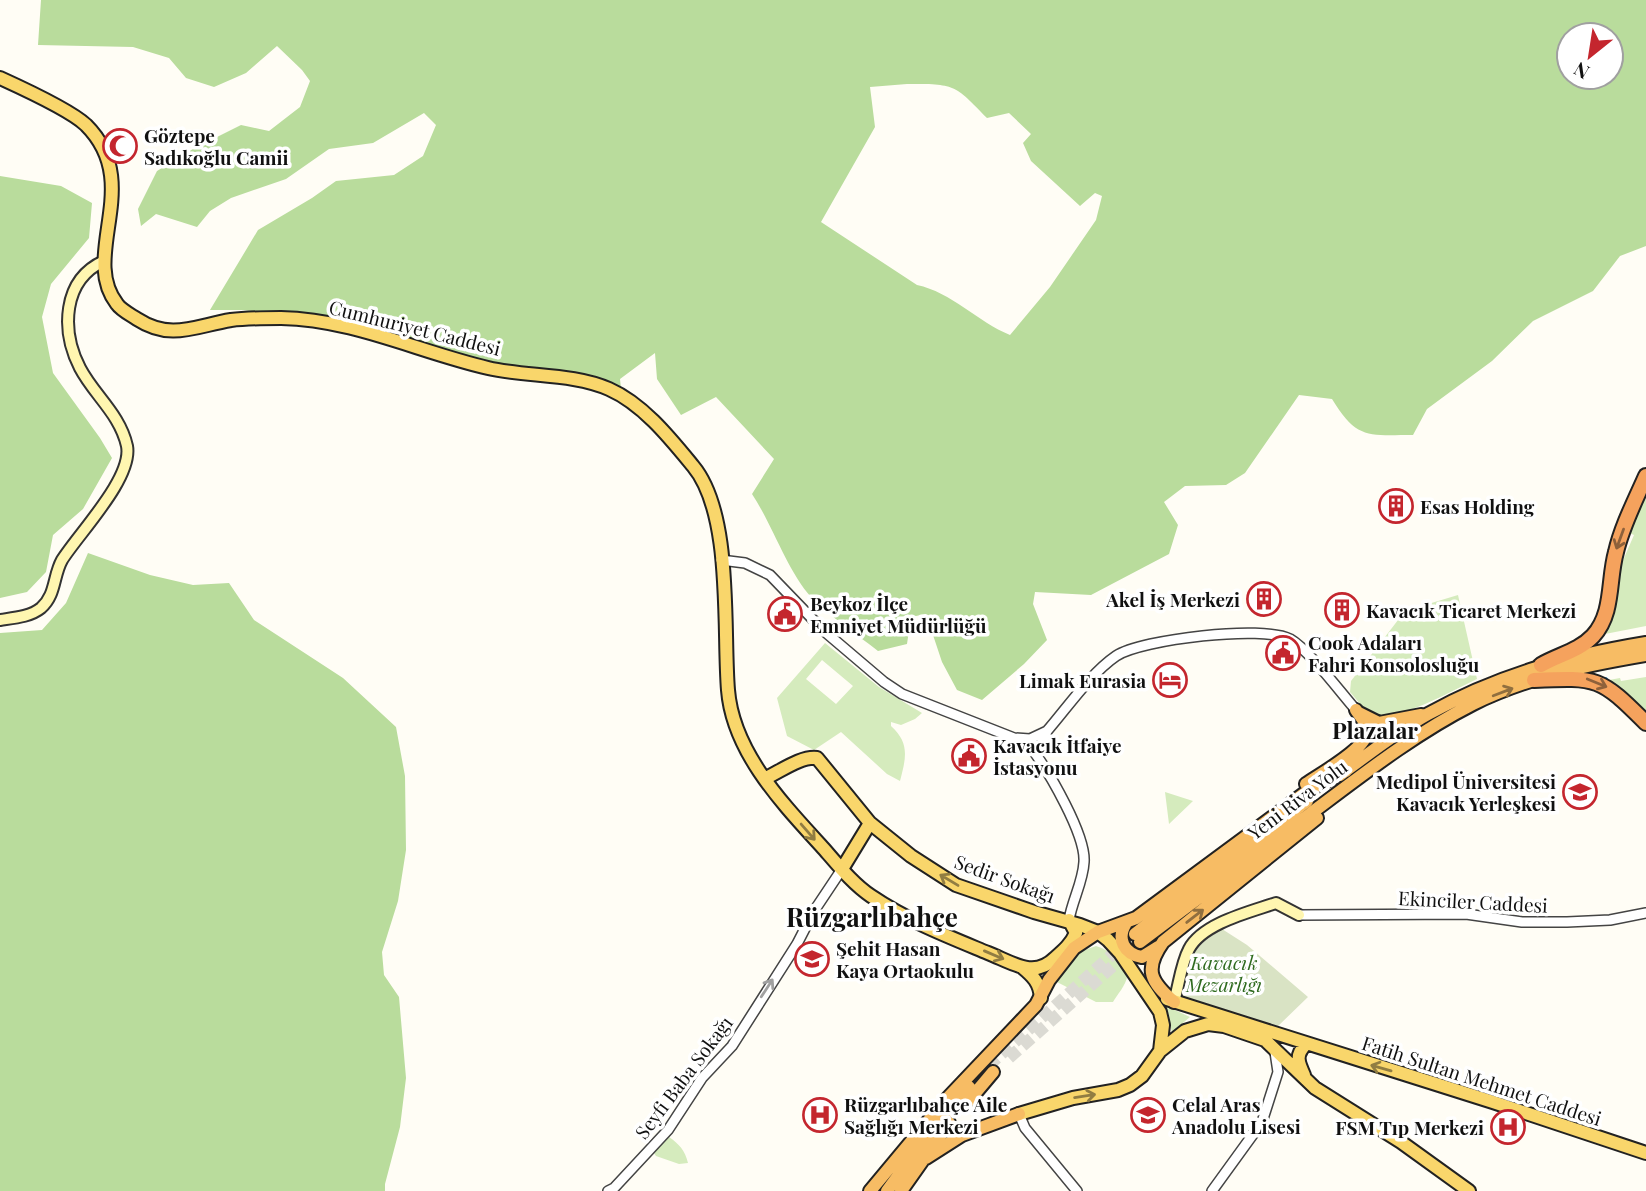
<svg xmlns="http://www.w3.org/2000/svg" width="1646" height="1191" font-family="'Playfair Display',serif">
<rect width="100%" height="100%" fill="#fffdf5"/>
<path fill="#d5ebbd" fill-rule="evenodd" d="M1646,495v131l-41,8 10,-22 6,-47 13,-30 -5,-2z
M1458,595l19,84c-20,9 -85,46 -103,36 -10,-5 -17,-15 -24,-23l1,-11 54,-70z
M825,643l54,44 43,26 -7,6 -14,6 -10,-3v4c19,17 15,32 9,55l-13,-7 -46,-42 -27,18 -27,-14 -10,-38zM822,660l31,26 -17,18 -30,-25z
M1646,677v38l-37,-35 11,-2 1,3z
M1165,792l28,9 -24,23z
M1096,946c11,3 33,17 31,31 -1,8 -10,18 -14,25h-17l-41,-21 24,-29z
M1164,1005l26,12 -18,15z
M669,1137c10,7 16,13 19,26l-9,1 -23,-8 -2,-3 6,-9z"/>
<path fill="#b9dc9c" fill-rule="evenodd" d="M41,0h1605v246l-26,10 -27,35 -60,30 -41,40 -65,48 -14,26c-45,0 -56,5 -81,-36l-33,-4 -54,78 -19,12 -41,1 -21,16 14,23 -9,29 -78,41 -56,-3 -2,12 14,36 -23,24 -42,36 -25,-10 -15,-28 -16,-48 -15,3 -4,27 -29,7c-22,-17 -47,-34 -67,-54 -23,-25 -39,-73 -59,-103l22,-35 -58,-62 -35,18 -24,-36 -2,-26 -35,26 1,9 -77,-15 -56,-8 -181,-48 -64,-7h-33l48,-80 54,-32 24,-17 58,-6 29,-19 13,-31 -12,-12 -51,30 -44,6 -43,30 -55,19 -21,13 -13,16 -41,-13 -15,12 -3,-17 19,-38 36,-22 48,-24 28,6 31,-24 10,-26 -8,-11 -25,-24 -31,27 -32,14 -28,-9 -17,-20 -36,-11 -95,-2zM1569,35h42v42h-42zM907,84c48,0 47,0 80,34l22,-5 22,21 -8,9 8,18 49,45 15,-13 7,3 -6,24 -46,67 -40,48c-32,-13 -59,-43 -93,-50l-96,-63 54,-95 -5,-40z
M0,176l61,10 31,17 -3,35 -38,46 -9,33 11,56 47,65 12,20 -29,51 -30,26 -7,37 -19,20 -27,6z
M88,553l62,22 43,10 36,-2 25,37 89,58 53,49 9,49 1,74 -8,51 -16,51 2,23 15,22 7,81 -6,49 -15,57v7h-385v-558l42,-3 24,-27z"/>
<path fill="#d9e3c4" d="M1222,929l25,16 61,52 -32,31 -97,-30c11,-36 8,-48 43,-69z"/>
<g fill="none" stroke-linecap="round" stroke-linejoin="round">
<path stroke="#3f96cf" stroke-width="2" d="M1606,678l6,6"/>
<path stroke="#dbdad3" stroke-width="12" stroke-dasharray="12 6" stroke-linecap="butt" d="M1009,1058l131,-116
M988,1066l147,-132"/>
<g stroke="#444" stroke-width="12">
<path id="tertiary" d="M721,560l24,3 25,12 54,56 60,51 18,12 112,44 16,1 17,-8c20,-23 44,-58 69,-75 26,-17 147,-31 174,-17 19,11 51,54 66,71
M1030,739l2,10c17,23 54,86 52,113 -1,20 -12,39 -15,58
M1040,749l7,-18
M1299,915l167,-1 56,8h45l43,-2 36,-7
M1019,1114l6,14 52,63
M608,1191l6,-3 54,-58 34,-52 30,-32 65,-102 17,-33 28,-42
M1212,1191l50,-69 16,-50 -3,-20"/>
</g>
<g stroke="#333" stroke-width="14">
<path id="secondary" d="M0,620c13,-2 30,-3 41,-12 15,-13 12,-32 21,-48 17,-27 71,-82 65,-114 -7,-32 -33,-51 -47,-78 -19,-37 -18,-88 24,-107
M1174,1002c5,-17 7,-38 15,-53 14,-26 61,-37 87,-46l23,12"/>
</g>
<g stroke="#222" stroke-width="16">
<path id="primary" d="M0,78c22,10 70,32 86,47 59,59 -7,130 31,179 4,6 14,11 20,15 34,22 58,7 94,1 16,-2 34,-2 50,-2 71,1 138,34 207,50 38,9 85,5 121,21 34,15 61,49 84,77 40,48 30,163 35,224 5,63 56,115 96,159 14,16 29,35 47,47 37,25 76,40 117,57 25,10 46,26 67,5 9,-8 16,-14 21,-25l-7,-13
M766,778c15,-7 35,-22 51,-20l53,65 41,33 45,29 78,27 46,13 18,7 10,8 12,13 40,59 3,13 -3,26
M842,869l28,-46
M1022,967c11,9 18,16 19,31
M1167,999l326,103 153,51
M1304,1075c-6,-13 -9,-20 2,-31
M1019,1114l54,-16 45,-8 12,-5 12,-9 18,-25 25,-20 23,-7 16,2 41,14 50,48 86,54 68,49"/>
</g>
<g stroke="#222" stroke-width="16">
<path id="trunk" d="M1359,713l20,10 42,-8
M1340,775c27,-20 59,-45 88,-61 70,-39 140,-58 218,-71
M1306,784c14,-10 63,-36 61,-54 -1,-8 -7,-14 -11,-20
M1126,923c-10,16 -2,31 16,34l16,-10
M1135,934l172,-133
M1140,942c57,-43 113,-85 170,-128 52,-39 104,-80 163,-110 54,-27 114,-39 173,-49
M1174,1002c-23,-20 -31,-32 -11,-60l154,-124
M966,1104l27,-32
M926,1158l36,-23 57,-21
M870,1191l75,-90 91,-96 13,-25 25,-32 24,-16 38,-14 173,-128 37,-19
M887,1191l39,-53 43,-51
M901,1191l48,-68"/>
</g>
<g stroke="#222" stroke-width="18">
<path id="motorway" d="M1541,665c17,-10 38,-14 52,-29 21,-23 15,-56 23,-84 6,-26 19,-51 30,-76
M1534,680c64,-3 66,-3 112,43"/>
</g>
<use href="#tertiary" stroke="#fff" stroke-width="9"/>
<use href="#secondary" stroke="#fff6b0" stroke-width="10"/>
<use href="#primary" stroke="#f9d66b" stroke-width="12"/>
<use href="#trunk" stroke="#f7bc64" stroke-width="12"/>
<use href="#motorway" stroke="#f5a25d" stroke-width="14"/>
</g>
<defs><path id="oneway-shaft" d="M-6 0H5M1.5-3L5.5 0L1.5 3" fill="none" stroke-width="1.6" stroke-linecap="round" stroke-linejoin="round" transform="scale(1.75)"/></defs>
<g stroke="#8e613b">
<use href="#oneway-shaft" transform="translate(1620 539) rotate(110)"/>
<use href="#oneway-shaft" transform="translate(1597 683) rotate(22)"/>
</g>
<g stroke="#906f3f">
<use href="#oneway-shaft" transform="translate(1503 692) rotate(-21)"/>
<use href="#oneway-shaft" transform="translate(1195 916) rotate(-38)"/>
</g>
<g stroke="#917d42">
<use href="#oneway-shaft" transform="translate(808 832) rotate(49)"/>
<use href="#oneway-shaft" transform="translate(949 880) rotate(-149)"/>
<use href="#oneway-shaft" transform="translate(994 955) rotate(23)"/>
<use href="#oneway-shaft" transform="translate(1381 1068) rotate(-164)"/>
<use href="#oneway-shaft" transform="translate(1085 1096) rotate(-9)"/>
</g>
<use stroke="#a0a0a0" href="#oneway-shaft" transform="translate(767 988) rotate(-57)"/>
<defs>
<g id="mosque-ring" transform="scale(1.75)"><circle r="9.5" fill="#fff" stroke="#c4262e" stroke-width="1.5"/><path d="M3.5-4.9A6 6 0 1 0 3.5 4.9A5 5 0 1 1 3.5-4.9Z" fill="#c4262e"/></g>
<g id="building-ring" transform="scale(1.75)"><circle r="9.5" fill="#fff" stroke="#c4262e" stroke-width="1.5"/><path d="M-4-6H4V6H1V3H-1V6H-4ZM-2.5-4.3h1.7v1.8h-1.7ZM.8-4.3h1.7v1.8H.8ZM-2.5-1h1.7V.8h-1.7ZM.8-1h1.7V.8H.8Z" fill="#c4262e"/></g>
<g id="civic-ring" transform="scale(1.75)"><circle r="9.5" fill="#fff" stroke="#c4262e" stroke-width="1.5"/><path d="M-.6-6.5H3V-4.5H.6V-3L4-1V1h2V6H-6V1h2V-1L-.6-3ZM-1.2 2.5V6h2.4V2.5Z" fill="#c4262e"/></g>
<g id="hotel-ring" transform="scale(1.75)"><circle r="9.5" fill="#fff" stroke="#c4262e" stroke-width="1.5"/><path d="M-6-4.5h1.5V1H6V5H4.5V3h-9V5H-6ZM-4 0a1.8 1.8 0 1 1 3.6 0ZM.5 0V-2.5h3Q6-2.5 6 0Z" fill="#c4262e"/></g>
<g id="university-ring" transform="scale(1.75)"><circle r="9.5" fill="#fff" stroke="#c4262e" stroke-width="1.5"/><path d="M0-5L7-2L0 1L-7-2ZM-4 1L0 2.5L4 1V4Q0 6-4 4Z" fill="#c4262e"/></g>
<g id="school-ring" transform="scale(1.75)"><circle r="9.5" fill="#fff" stroke="#c4262e" stroke-width="1.5"/><path d="M0-5L7-2L0 1L-7-2ZM-4 1L0 2.5L4 1V4Q0 6-4 4Z" fill="#c4262e"/></g>
<g id="hospital-ring" transform="scale(1.75)"><circle r="9.5" fill="#fff" stroke="#c4262e" stroke-width="1.5"/><path d="M-5-5h3v3.5h4V-5h3V5h-3V1.5h-4V5h-3Z" fill="#c4262e"/></g>
</defs>
<g fill-rule="evenodd">
<use href="#mosque-ring" x="120" y="146"/>
<use href="#building-ring" x="1396" y="506"/>
<use href="#building-ring" x="1264" y="599"/>
<use href="#building-ring" x="1342" y="610"/>
<use href="#civic-ring" x="785" y="614"/>
<use href="#civic-ring" x="1283" y="653"/>
<use href="#hotel-ring" x="1170" y="680"/>
<use href="#civic-ring" x="969" y="756"/>
<use href="#university-ring" x="1580" y="792"/>
<use href="#school-ring" x="812" y="959"/>
<use href="#hospital-ring" x="820" y="1115"/>
<use href="#school-ring" x="1148" y="1115"/>
<use href="#hospital-ring" x="1508" y="1127"/>
</g>
<g text-anchor="middle" dominant-baseline="central" stroke-width="7" stroke-linejoin="round" paint-order="stroke">
<g font-size="19" font-weight="bold" fill="#111" stroke="#fff" text-anchor="start">
<text x="144" y="135">Göztepe<tspan x="144" dy="22">Sadıkoğlu Camii</tspan></text>
<text x="1420" y="506">Esas Holding</text>
<text x="1240" y="599" text-anchor="end">Akel İş Merkezi</text>
<text x="810" y="603">Beykoz İlçe<tspan x="810" dy="22">Emniyet Müdürlüğü</tspan></text>
<text x="1366" y="610">Kavacık Ticaret Merkezi</text>
<text x="1308" y="642">Cook Adaları<tspan x="1308" dy="22">Fahri Konsolosluğu</tspan></text>
<text x="1146" y="680" text-anchor="end">Limak Eurasia</text>
<text x="993" y="745">Kavacık İtfaiye<tspan x="993" dy="22">İstasyonu</tspan></text>
<text x="1556" y="781" text-anchor="end">Medipol Üniversitesi<tspan x="1556" dy="22">Kavacık Yerleşkesi</tspan></text>
<text x="836" y="948">Şehit Hasan<tspan x="836" dy="22">Kaya Ortaokulu</tspan></text>
<text x="844" y="1104">Rüzgarlıbahçe Aile<tspan x="844" dy="22">Sağlığı Merkezi</tspan></text>
<text x="1172" y="1104">Celal Aras<tspan x="1172" dy="22">Anadolu Lisesi</tspan></text>
<text x="1484" y="1127" text-anchor="end">FSM Tıp Merkezi</text>
</g>
<g font-size="19" fill="#111" stroke="#fff">
<text transform="translate(415 327) rotate(14)">Cumhuriyet Caddesi</text>
<text transform="translate(1297 799) rotate(-37)">Yeni Riva Yolu</text>
<text transform="translate(1005 878) rotate(20)">Sedir Sokağı</text>
<text transform="translate(1473 901) rotate(3)">Ekinciler Caddesi</text>
<text transform="translate(683 1077) rotate(-53)">Seyfi Baba Sokağı</text>
<text transform="translate(1482 1080) rotate(18)">Fatih Sultan Mehmet Caddesi</text>
</g>
<g font-size="19" font-style="italic" fill="#2f6b1f" stroke="#fff">
<text x="1224" y="962">Kavacık<tspan x="1224" dy="22">Mezarlığı</tspan></text>
</g>
<g font-size="23" font-weight="bold" fill="#111" stroke="#fff">
<text x="1375" y="729">Plazalar</text>
</g>
<g font-size="26" font-weight="bold" fill="#111" stroke="#fff">
<text x="872" y="916">Rüzgarlıbahçe</text>
</g>
</g>
<g transform="translate(1590 56) rotate(210)"><circle r="33" fill="#ffffff" stroke="#a0a0a0" stroke-width="2"/>
<path d="M0-5L12 26L0 18L-12 26Z" fill="#c4262e"/>
<text y="-10" font-size="19" font-weight="bold" text-anchor="middle" fill="#111111">N</text>
</g>
</svg>
